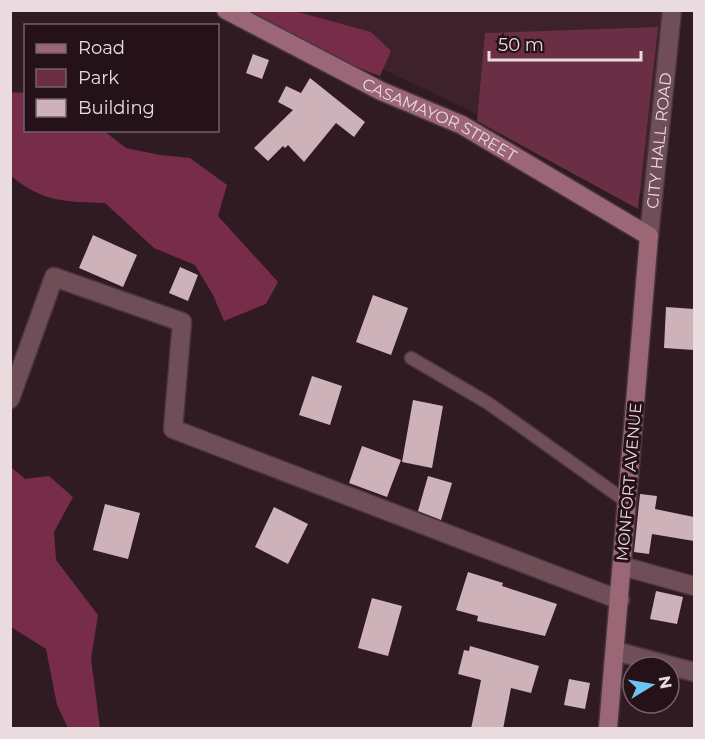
<svg xmlns="http://www.w3.org/2000/svg" width="705" height="739" font-family="Montserrat,sans-serif">
<rect width="100%" height="100%" fill="#2f1b21"/>
<path fill="#3d222b" d="M275,11h388l-17,185 -259,-125z"/>
<path fill="#6a2f44" d="M658,27l-20,182 -161,-88 8,-88z"/>
<path fill="#772d49" d="M236,11h58l77,21 20,19 -11,25 -67,-26 -44,-28z
M10,92l15,1 1,37 78,1 22,17 34,7 30,3 37,27 -9,31 60,66 -12,22 -42,17 -11,-26 -18,-30 -41,-17 -49,-45c-39,-1 -63,-1 -94,-27z
M10,466l15,13 24,-3 24,21 -19,35 2,28 42,55 -7,44 9,69h-32l-11,-23 -11,-56 -35,-22z"/>
<path fill="#ceb2ba" d="M253,54l16,6 -7,19 -16,-6z
M310,78l55,44 -11,15 -18,-14 -32,39 -16,-17 -3,3 -2,-2 -15,15 -14,-13 39,-38 -15,-8 8,-16 15,7z
M93,235l44,20 -14,32 -44,-19z
M180,267l18,8 -10,26 -19,-8z
M373,295l35,13 -17,47 -35,-13z
M666,307l28,2v41l-30,-2z
M312,376l30,10 -12,39 -31,-10z
M413,400l30,6 -11,62 -30,-6z
M362,446l39,14 -14,37 -38,-14z
M428,476l24,7 -11,37 -23,-9z
M640,494l17,2 -2,13 39,8v24l-42,-7 -3,20 -15,-2z
M105,504l35,9 -12,46 -35,-9z
M274,507l34,17 -20,40 -33,-17z
M468,572l35,11 -1,3 55,18 -12,32 -68,-15 1,-5 -22,-6z
M656,591l27,6 -6,27 -27,-5z
M372,598l30,8 -14,50 -30,-8z
M470,646l69,20 -8,27 -20,-5 -8,41h-32l10,-49 -23,-6 6,-24 5,1z
M569,679l21,4 -5,26 -21,-4z"/>
<g fill="none" stroke-linecap="round" stroke-linejoin="round">
<g stroke="#49363c" stroke-width="15">
<path id="lane" d="M411,358l77,45 139,99"/>
</g>
<g stroke="#49363c" stroke-width="21">
<g id="street">
<path id="s1" d="M649,236l23,-226"/>
<path d="M10,399l44,-122 128,45 -9,107 447,171"/>
<path d="M622,566l72,20"/>
<path d="M615,651l79,21"/>
</g>
</g>
<g stroke="#49363c" stroke-width="21">
<g id="secondary">
<path id="s2" d="M226,10l155,81 81,34 187,111 -41,492"/>
</g>
</g>
<use href="#lane" stroke="#704e58" stroke-width="12"/>
<use href="#street" stroke="#704e58" stroke-width="18"/>
<use href="#secondary" stroke="#9b6676" stroke-width="18"/>
</g>
<g text-anchor="middle" dominant-baseline="central" stroke-width="6" stroke-linejoin="round" paint-order="stroke">
<g font-size="16" fill="#eadbdf" stroke="#251118">
<text stroke="none"><textPath href="#s2" startOffset="240">CASAMAYOR STREET</textPath></text>
<text stroke="none"><textPath href="#s1" startOffset="96">CITY HALL ROAD</textPath></text>
<text transform="translate(629 482) rotate(-85)">MONFORT AVENUE</text>
</g>
</g>
<rect width="705" height="739" fill="none" stroke="#eadbdf" stroke-width="24"/>
<rect x="24" y="24" width="195" height="108" fill="#251118" stroke="#746268" stroke-width="1.5"/>
<rect x="36" y="44" width="30" height="9" fill="#9b6676" stroke="#746268" stroke-width="1.5"/>
<text x="78" y="54" font-size="18" fill="#eadbdf">Road</text>
<rect x="36" y="69" width="30" height="18" fill="#6a2f44" stroke="#746268" stroke-width="1.5"/>
<text x="78" y="84" font-size="18" fill="#eadbdf">Park</text>
<rect x="36" y="99" width="30" height="18" fill="#ceb2ba" stroke="#746268" stroke-width="1.5"/>
<text x="78" y="114" font-size="18" fill="#eadbdf">Building</text>
<g transform="translate(651 685) rotate(79)"><circle r="28" fill="#251118" stroke="#746268" stroke-width="1.5"/>
<path d="M0-4.5L10 22L0 15L-10 22Z" fill="#6fc2f4"/>
<text y="-9" font-size="16" font-weight="bold" text-anchor="middle" fill="#eadbdf">N</text>
</g>
<path d="M489 51v9h152v-9" fill="none" stroke="#eadbdf" stroke-width="3"/>
<text x="498" y="51" font-size="18" fill="#eadbdf" stroke="#251118" stroke-width="4.5" paint-order="stroke">50 m</text>
</svg>
